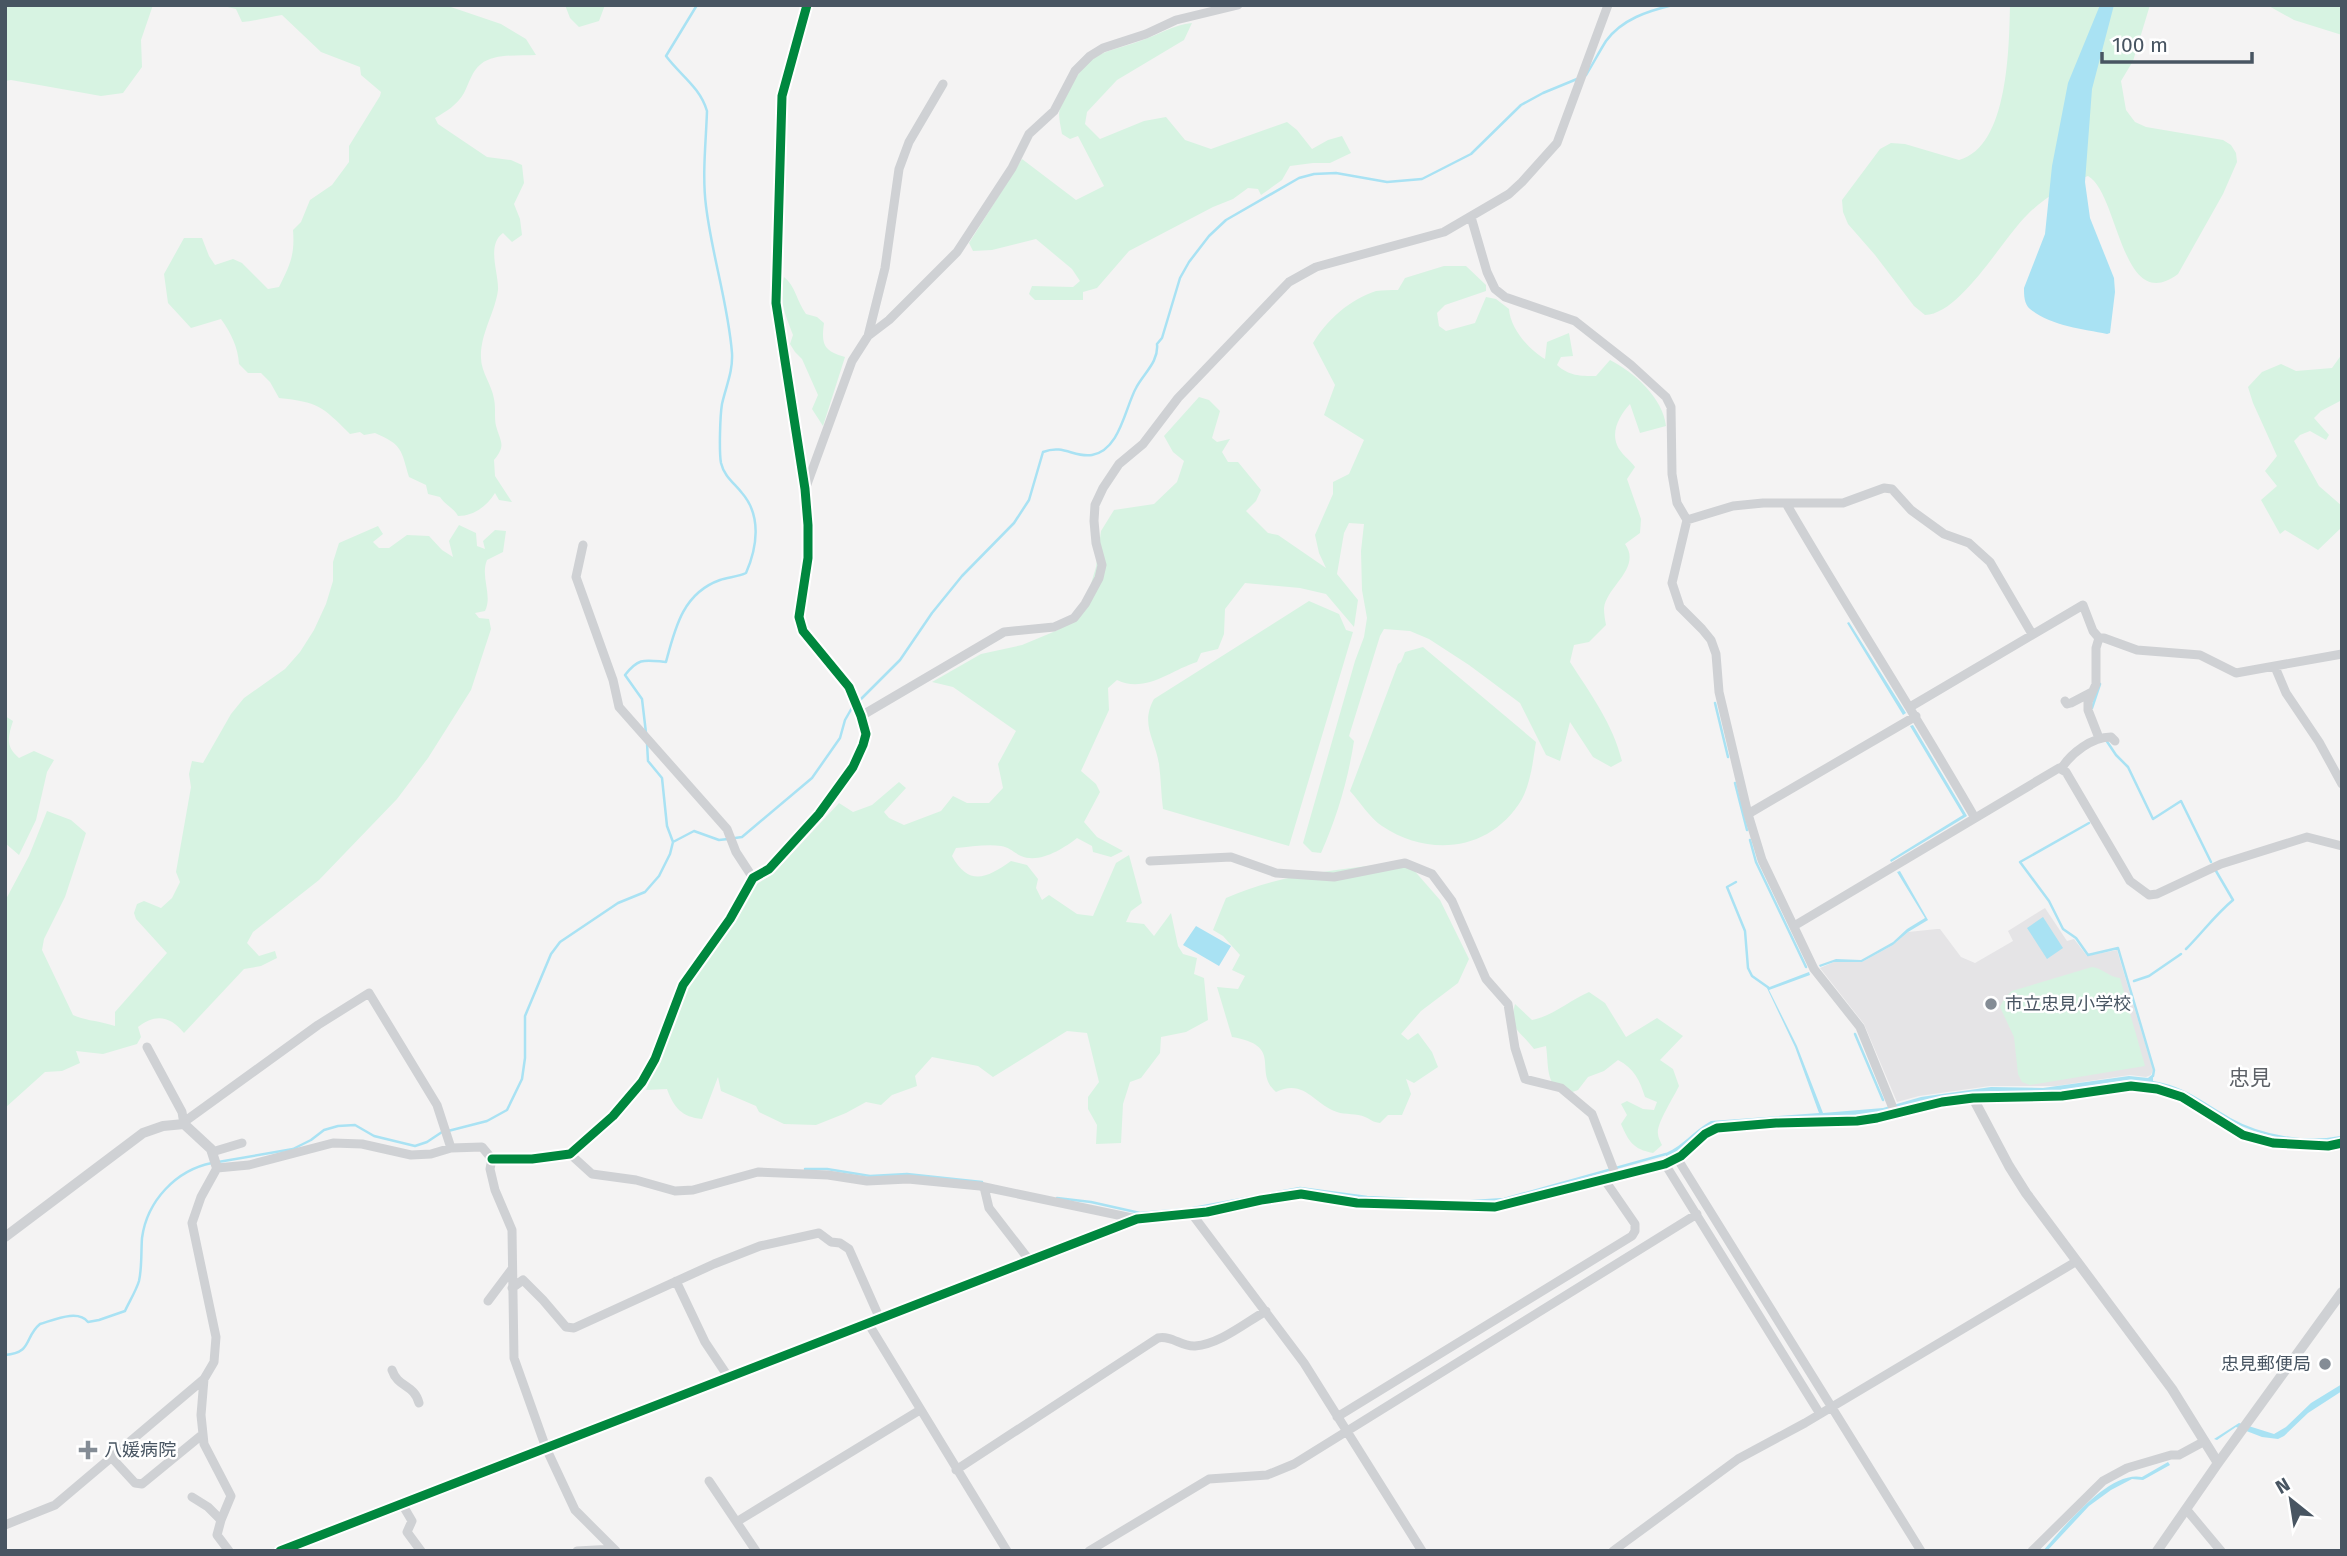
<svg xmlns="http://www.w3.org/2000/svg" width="2347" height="1556" font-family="'Fira Sans','Noto Sans JP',sans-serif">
<rect width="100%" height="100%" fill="#f4f3f3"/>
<path fill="#e5e4e6" d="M2045,908l22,33 7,-2 13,17 30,-6 36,120 -2,5 -5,2 -16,-2 -74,11h-66l-71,10 -22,6 -33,-78 -44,-56 14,-6h28l31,-17 15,-13 29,-3h3l21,28 14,6 38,-22 -5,-10z"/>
<path fill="#d7f3e2" d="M5,5h148l-12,35 1,27 -19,26 -22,3 -90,-16 -6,1z
M219,5h226l56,19 25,15 10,16c-16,1 -41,-2 -55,9 -9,7 -12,19 -17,29 -7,12 -17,18 -29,25l3,6 49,33 24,3 11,5 2,18 -10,21 6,15 2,16 -10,7 -9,-9c-17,12 -4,40 -5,57 -3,23 -18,44 -17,68 0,14 11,27 13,41 2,9 0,18 2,27 5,17 10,19 -2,34l1,16 17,26 -13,-2 -4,-7c-8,13 -21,23 -37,23 -5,-9 -13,-11 -18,-19l-12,-3 -2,-9 -17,-8c-8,-27 -6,-32 -34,-44l-11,2 -4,-3 -10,2c-28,-28 -32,-32 -71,-36l-9,-16 -9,-9h-13l-9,-9c-1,-17 -8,-31 -18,-45l-30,9 -23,-25 -4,-29 20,-36h18l7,18 6,9 18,-6 9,4 26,26 11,-2c11,-22 16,-32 14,-57l8,-8 9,-22 22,-15 17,-23v-16l31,-50 1,-4 -20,-17 -1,-8 -39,-15 -39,-37c-14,2 -26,6 -40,7l-6,-13z
M565,5h40l-6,16 -20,6 -9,-9z
M2010,5h140l-17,56 -12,20 5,29 9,12 11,5 77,13 8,5 5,8 1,9 -14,32 -45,80c-57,43 -59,-81 -90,-98 -21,7 -45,23 -60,38 -26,25 -67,100 -103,101l-11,-9 -39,-51 -27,-31 -5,-12 -1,-12 38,-51 11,-6 14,1 54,16c50,-13 50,-115 51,-155z
M2267,5h75v30l-48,-15z
M1192,23l-8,17 -67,40 -30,32 -2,12 15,15 44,-18 22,-4 19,23 26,9 76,-27 10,8 15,19 16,-9 14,-4 9,17 -21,10h-17l-23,3 -8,14 -21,15 -3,-6 -10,-1 -15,11 -20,8 -84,44 -32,37 -14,4v8h-48l-6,-6 3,-8 41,1 7,-6 -8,-12 -36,-30 -44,11 -19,1 -4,-8 53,-84 54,41 28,-14 -26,-50 -8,3 -8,-5c-5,-26 -4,-23 8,-46 21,-38 33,-34 70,-47 18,-6 33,-16 52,-18z
M1444,266h22l20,19v6l-41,14 -8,8 2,13 7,5 29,-8 11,-26 10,2 13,10c1,19 20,41 36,50l2,-17 22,-9 4,23 -12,1 -4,8c12,11 23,11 39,11l14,-16c24,12 53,38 56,66l-26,7 -10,-29c-10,11 -19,26 -13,41 3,8 13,15 18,22l-8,12 14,40 -1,14 -15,11c17,24 -18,42 -21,64 0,6 1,12 2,17l-17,17 -15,3 -4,17c20,31 43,62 52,99l-11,6 -18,-10 -23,-35 -10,39 -14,-6 -26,-52 -51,-38 -40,-26 -19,-8 -26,-2 -4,7 -31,100 5,5c-6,39 -17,76 -33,112l-9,-1 -9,-9 52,-182 9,-24 3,-19 -5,-28 -1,-39 3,-27 -15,-1 -5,10 -7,41 21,26 -4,27 -28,-33 -26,-6 -55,-5 -20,26 -1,25 -6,15 -17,4 -4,9c-26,8 -52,32 -80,18l-9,8 1,22 -28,61 15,13 4,8 -16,30 13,15 26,14 -12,6 -18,-5 -1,-6 -15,-8c-14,11 -38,26 -56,18 -8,-4 -12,-9 -20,-10 -15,-2 -31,1 -45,2l-4,8c17,31 35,22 59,5l16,4 11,14 -2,9 6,12 7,-5 28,19 16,2 23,-53 13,-8 13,48 -11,8 -5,11 18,2 10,12 17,-23 7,33 5,8 14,4 -3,16 10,4 4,42 -22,12 -25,5 -1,16 -19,25 -11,4 -7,22 -2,39 -25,1 1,-19 -9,-16v-12l11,-15 -12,-49 -20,-2 -74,46 -15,-11 -46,-9 -17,19 2,10 -25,9 -11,10 -15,-3 -20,11 -30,12 -32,-1 -25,-12 -3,-6 -35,-15 -3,-14 -16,42c-20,-2 -28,-11 -35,-30l-21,1 19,-48 9,-15 16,-44 67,-99 17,-11 65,-70 14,9 19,-7 27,-23 7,6 -22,24 5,6 15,7 37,-14 12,-15 14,7h22l14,-15 -5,-24 18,-33 -63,-44 -21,-5 49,-28 41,-9 36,-15 27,-26 11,-37 5,-36 13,-21 40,-6 23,-22 7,-21 -11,-9 -9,-16 35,-39 10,3 11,11 -8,27 5,4 13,-3 -8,13 6,10h10l23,28 -5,11 -10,10 22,22 10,2 48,33 -7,-15 -4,-18 18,-41v-12l16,-8 15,-34 -40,-25 11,-30 -22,-42c13,-22 37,-44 63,-52 7,-1 15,-1 22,-1l7,-12z
M784,277c11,8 13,25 22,37l11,3 7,6c-3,22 0,28 21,34l-22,69 -11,-17 6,-14 -16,-36 -7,-7 -5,-8 3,-9c-8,-21 -15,-36 -9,-58z
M2342,354v46l-21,11 -7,7 15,17 -3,5 -16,-9 -10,4 -6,6 25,45 23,20v21l-24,23 -33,-20 -5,4 -19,-34 16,-14 -12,-15 12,-15 -24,-53 -5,-16 14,-15 19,-8 15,7 36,-3z
M459,525l17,8 1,13 8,3 -2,-8 12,-11 11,1 -3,21 -16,8c-7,17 6,35 -2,51l-10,2 4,5 10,1 2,10 -20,61 -43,68 -31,41 -78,81 -66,52 -6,11 12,13 16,-5 2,7 -16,8 -17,3 -60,64c-13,-17 -29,-20 -46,-6l3,10 -4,7 -34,10 -27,-3 4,12 -18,8 -17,1 -40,36v-207l24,-45 18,-45 24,9 15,13 -21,64 -21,42 -2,11 31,65c14,6 27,6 42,11v-14l52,-59 -31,-34 -2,-6 3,-9 7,-3 17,7 11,-10 8,-16 -4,-10 15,-85 -2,-13 3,-13 11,2 28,-49 13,-16 41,-29 15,-17 14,-22 12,-26 7,-23v-19l6,-19 39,-17 5,8 -10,8 6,6h10l18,-13 22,1 13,14 11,7 -4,-16z
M1309,601l30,13 7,16 7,2 -64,214 -126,-37c-2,-15 -2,-30 -4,-45 -4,-25 -19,-40 -5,-65z
M1423,647l113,95c-3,18 -5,40 -14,57 -31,52 -92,59 -140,27 -12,-8 -22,-24 -32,-35l48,-127 3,-2 4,-10z
M5,716l8,5c-5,16 -8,25 6,37l15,-7 20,9 -7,12 -11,48 -17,35 -14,-12z
M1375,865l37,3 28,32 29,59 -11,24 -37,28 -20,23 7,6 10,-7 14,19 6,15 -24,16 -8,-4 5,15 -9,21h-14l-8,8c-8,-1 -8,-3 -15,-6 -8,-4 -20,-2 -28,-5 -23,-8 -33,-34 -61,-20 -24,-21 9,-46 -44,-55l-15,-50 21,2 7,-13 -13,-6 8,-15 -17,-19 -10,-6 13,-32c50,-22 96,-26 149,-33z
M2092,967c11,1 16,10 28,11l25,88 -115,19 -8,-3 -4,-8 -4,-37 -14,-30 4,-8 8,-8z
M1589,992l16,11 21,34 31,-19 26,18 -23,24 13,9 6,17c-5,11 -23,38 -21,48 0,3 2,7 4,11l-9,8c-20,-4 -24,-11 -32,-29l6,-9 -6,-11 6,-3 16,8 11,1 3,-8 -12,-5c-5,-16 -11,-29 -27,-37l-14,11 -16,6 -10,13 -14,5c-19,-12 -15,-29 -18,-49l-12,3c-14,-19 -26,-19 -19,-45l17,16c21,-4 38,-20 57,-28z"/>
<path fill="#a9e2f3" d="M2100,5h14l-22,84 -7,93 5,36 24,60 1,14 -5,41 -3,1c-24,-5 -57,-8 -77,-25 -6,-5 -6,-14 -6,-21l21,-54 7,-68 16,-83z
M1849,622l57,91 -3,2 -56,-92z
M1913,725l54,91 -76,46 -1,-2 73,-45 -53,-89z
M1900,871l28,49 -20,12 -15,13 -31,17h-28l-14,5 -1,-2 17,-6 25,1 32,-18 14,-13 18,-11 -28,-46z
M2043,917l20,31 -16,11 -20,-31z
M1196,926l35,20 -12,20 -36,-21z
M1809,972l1,3 -41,15 28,56 26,67 60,-5 38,-11 70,-10 52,1 86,-12 19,2 5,-4v10l-25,-4 -80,12 -57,-1 -57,8 -64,15 -151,9c-21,6 -33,26 -53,34v-4c18,-8 28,-23 45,-32l108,-8 -24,-66 -28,-59z
M2342,1384v7l-34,22 -24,23 -6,3 -16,-2 -26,-10 -19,13 -3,-1 25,-16 35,11 12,-7 25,-24z
M2168,1462l2,3 -27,15 -11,-1 -21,11 -22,16 -42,45h-4c20,-23 66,-81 99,-74z"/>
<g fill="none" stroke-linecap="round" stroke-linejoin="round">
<path stroke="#a9e2f3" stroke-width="2.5" d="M1586,75c7,-11 13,-23 20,-34 16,-22 42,-30 67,-36
M858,702l42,-42 32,-47 30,-37 52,-53 15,-23 14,-48c21,-8 31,6 49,3 28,-5 33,-47 44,-67 7,-14 23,-26 21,-44l5,-6 18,-60 9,-16 20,-26 17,-16 73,-42 15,-4 22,-1 51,9 35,-3 49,-25 50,-49 22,-12 34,-14
M1715,703l13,54
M2092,708l8,-24
M646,733l-4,-34 -17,-24c14,-18 20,-15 41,-13 9,-34 17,-69 54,-82 8,-3 18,-3 26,-7 11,-25 16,-57 -4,-80 -8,-10 -18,-17 -21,-30 -2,-11 -1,-47 1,-59 4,-18 11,-32 10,-51 -4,-50 -20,-97 -26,-147 -4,-31 0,-64 1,-95 -7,-24 -27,-36 -41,-55l31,-51
M2106,740l10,15 12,12 25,52 28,-18 30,61
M1735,783l12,47
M2089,823l-69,39 29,39 14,28 13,9 12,17 30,-7 36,122 -1,6
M735,838l7,-1 70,-59 28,-40 5,-18 8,-14
M1750,840l6,22 50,105
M673,842l21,-11 25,9 9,-1
M1736,882l-9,5 18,44 3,37 4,8 17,12
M2186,949c16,-16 29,-34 47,-49l-17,-29
M2134,981l15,-5 32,-22
M1855,1034l28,66
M2152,1082c35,6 49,21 78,37 32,18 77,25 112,18
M448,1131l39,-10 20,-11 15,-31 3,-21v-42l26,-62 9,-12 58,-39 27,-11 14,-16 11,-22 3,-12 -6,-16 -5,-48 -14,-17 -1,-18
M218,1162l75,-13 18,-9 13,-10 14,-4 17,-1 19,11 41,10 12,-4 15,-10
M805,1169h22l43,7 37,-2 75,8
M1057,1198l34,4 49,11 48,-4 112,-21 67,9 75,4
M1459,1202l45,-3 162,-45
M5,1355c28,-2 19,-18 35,-31 14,-4 38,-15 48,-2l11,-2 26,-9c4,-9 11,-20 14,-30 3,-13 2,-29 3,-43 5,-37 34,-68 70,-75"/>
<path stroke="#cfd1d4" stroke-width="9" d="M1471,217l16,55 8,17 10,8 70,24 56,44 35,32 5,10 1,67 5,29 10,17 -15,63 8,24 22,22 9,11 5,14 3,38 29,122 14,46 52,109 46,58 35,86
M868,336l17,-68 14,-99 10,-27 34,-58
M806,487l46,-126 16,-25 21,-16 68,-68 55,-84 17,-34 25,-23 21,-40 15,-15 13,-8 43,-14 30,-14 62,-15
M1787,505c61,105 127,207 188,313
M1687,520l46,-14 30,-3h80l41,-15 8,1 19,21 33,24 25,9 21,19 42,72
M583,545l-7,32 37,103 6,27 108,122 9,23 17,26
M2275,667l11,26 33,49 23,42
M2065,701l2,3 4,-1 21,-11
M1910,707l173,-102 10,26 6,7h5l33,12 63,5 36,18 106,-19
M861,716l143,-84 50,-5 20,-9 11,-14 14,-26 3,-13 -6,-22 -2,-22 1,-16 8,-17 16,-24 24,-20 35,-46 111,-116 27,-15 128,-35 65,-38 13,-12 35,-39 51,-138
M2099,738l-11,-28v-8l8,-18v-36l3,-10
M2061,769c10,-16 31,-32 50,-32l4,4
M1748,814l168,-98
M1150,861l81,-4 45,16 58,4 71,-14 27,11 20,27 34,78 22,25 7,44 10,31 36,9 31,26 24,62
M1794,926l265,-158 7,4 64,109 19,14 8,-1 64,-30 86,-27 35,9
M147,1047l35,65 2,12
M184,1122l134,-97 51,-32 68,112 14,43
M212,1152l30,-9
M570,1154l22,20 44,6 39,11 18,-1 65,-18 70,3 39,6 41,-2 72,7 157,33
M1677,1158l244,393
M492,1159h40l38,-5 43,-38 29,-34 13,-23 28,-74 47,-66 23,-41 16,-9 50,-55 34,-47 10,-22 3,-11 -5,-18 -12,-29 -46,-56 -4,-14 9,-59v-33l-3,-36 -29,-186 6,-207 25,-91
M492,1159l-2,10 5,21 17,40 2,128 32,90 29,62 41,41
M1665,1164l155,250
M984,1187l5,21 41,53
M1192,1214l112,149 118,188
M676,1281l29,61 24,36
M512,1288l11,-8 20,20 23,27 8,1 140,-64 46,-18 59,-13 12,9 9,1 9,6 31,70
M488,1301l24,-32
M868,1323l139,228
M392,1370c6,18 22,14 27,33
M204,1379l-3,36 3,29 27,52 -10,24 -4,15 12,16
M1337,1417l295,-181 3,-5v-7l-31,-45
M111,1457l24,26 7,1 61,-50
M956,1470l202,-132c14,-3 23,9 37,8 25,-2 50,-23 71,-35
M709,1481l47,70
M192,1497l16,10 13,13
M402,1504l10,17 -5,11 14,19
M2186,1509l35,42
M738,1521l182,-111
M5,1525l50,-20 149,-126 10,-17 2,-25 -24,-114 9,-26 16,-29 32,-3 84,-22 29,1 49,11 20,-1 20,-6 31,-1 10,12
M280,1551l857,-332 70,-7 54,-12 40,-6 56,9 138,4 170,-43 16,-8 24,-22 12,-6 59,-5 81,-2 20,-3 65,-16 31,-4 89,-2 69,-10 26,3 25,8 61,38 30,8 55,3 14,-3
M577,1551l37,-2
M1089,1551l120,-72 58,-4 27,-11 403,-250
M1613,1551l125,-92 67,-36 272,-162
M2032,1551l71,-70 24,-13 44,-13h8l24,-13"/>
<path stroke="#cfd1d4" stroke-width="10" d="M1973,1098l36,68 17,27 146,196 46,74
M5,1237l138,-104 20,-7 21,-2 27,25 6,19
M2157,1551l61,-88 124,-171"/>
<g stroke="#fff" stroke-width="13">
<path id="cycleway" d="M492,1159h40l38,-5 43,-38 29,-34 13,-23 28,-74 47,-66 23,-41 16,-9 50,-55 34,-47 10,-22 3,-11 -5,-18 -12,-29 -46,-56 -4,-14 9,-59v-33l-3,-36 -29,-186 6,-207 25,-91
M280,1551l857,-332 70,-7 54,-12 40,-6 56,9 138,4 170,-43 16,-8 24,-22 12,-6 59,-5 81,-2 20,-3 65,-16 31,-4 89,-2 69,-10 26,3 25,8 61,38 30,8 55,3 14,-3"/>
</g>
<use href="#cycleway" stroke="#00873e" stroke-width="9"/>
</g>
<g fill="#848c95" stroke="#fff" stroke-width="2.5">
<circle cx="1991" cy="1004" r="7"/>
<circle cx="2325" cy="1364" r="7"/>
<path d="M84.5 1439.5h7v7h7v7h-7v7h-7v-7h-7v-7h7z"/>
</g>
<g text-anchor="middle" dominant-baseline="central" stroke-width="5" stroke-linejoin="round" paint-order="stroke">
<g font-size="18" fill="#485562" stroke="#fff" text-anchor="start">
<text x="2005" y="1004">市立忠見小学校</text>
<text x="2311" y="1364" text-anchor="end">忠見郵便局</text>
<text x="104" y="1450">八媛病院</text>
</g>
<g font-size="21" fill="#5e6268" stroke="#fff">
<text x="2250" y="1078">忠見</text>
</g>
</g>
<rect width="2347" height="1556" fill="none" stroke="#485562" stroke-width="14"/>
<g transform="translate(2291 1500) rotate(330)" stroke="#ffffff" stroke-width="5" paint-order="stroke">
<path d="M0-5L12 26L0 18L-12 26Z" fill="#485562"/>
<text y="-10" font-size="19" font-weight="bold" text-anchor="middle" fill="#485562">N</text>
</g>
<path d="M2102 52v10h150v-10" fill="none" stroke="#485562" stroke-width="3.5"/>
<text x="2112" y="52" font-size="21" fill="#485562" stroke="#ffffff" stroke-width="5" paint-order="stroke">100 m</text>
</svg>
